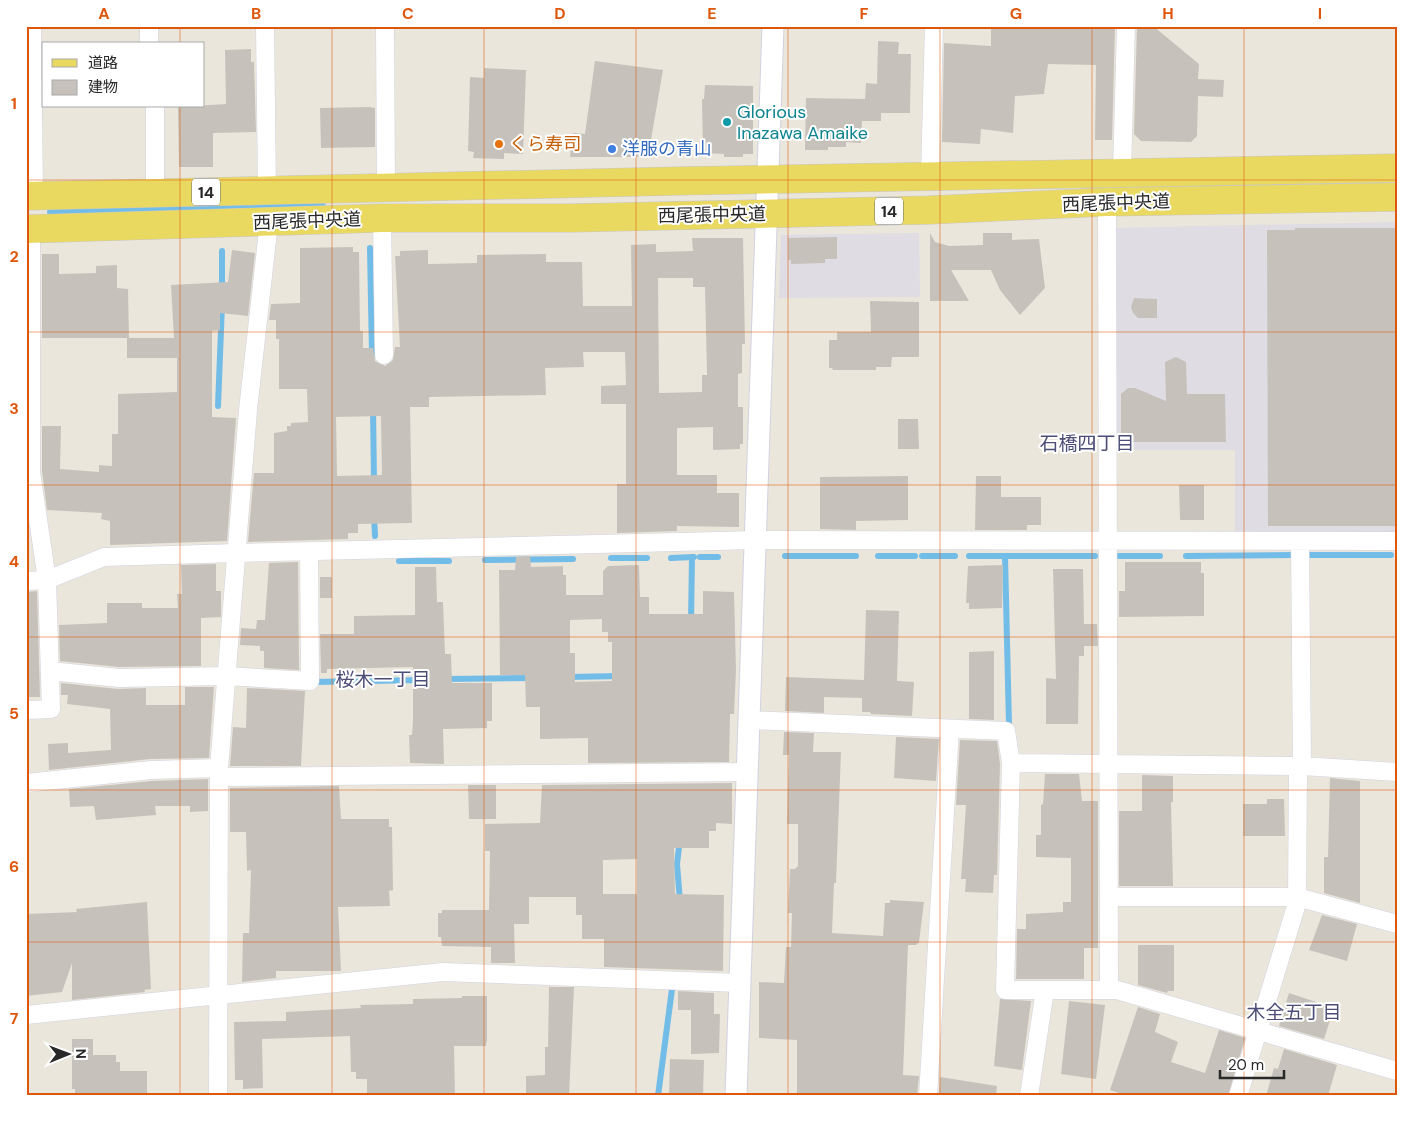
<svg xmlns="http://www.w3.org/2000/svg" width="1423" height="1122" font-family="'DM Sans','Noto Sans JP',sans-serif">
<rect width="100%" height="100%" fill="#ebe6db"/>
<path fill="#dfdce3" d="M1397,222v311h-162v-83h-124v-222z
M919,233l1,64 -141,1 2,-63z"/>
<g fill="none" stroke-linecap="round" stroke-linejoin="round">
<path stroke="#72bce8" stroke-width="6" d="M50,212l273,-6
M370,248l2,107
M222,290v-39
M218,406l4,-101
M373,408l1,75
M374,515l1,21
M1310,555h81
M785,556h71
M878,556h37
M922,556h33
M969,556h126
M1005,556l4,169
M1119,556h41
M1186,556l108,-1
M700,557h18
M611,558h36
M671,558l23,-1
M485,560l88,-1
M399,561h50
M691,623l1,-66
M568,677l53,-1
M446,679l87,-1
M314,682l107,-2
M680,839l-3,25 3,37
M658,1096l14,-107"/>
</g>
<path fill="#c6c2bb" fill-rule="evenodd" d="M991,26h124l-3,114h-17l1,-75 -48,-1 -4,30 -29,2 -2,37 -32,-4 -1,15 -38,-2 2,-99 47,3z
M1137,26h16l46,38 -1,15 26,1 -1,17 -25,-1 -1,40 -6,6 -50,-1 -7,-7z
M878,41l21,1 -1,12h13l-1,59h-29v8h-19l-1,22 -15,-1v5h-18v3h-23l1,-52 59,1 1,-16 11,1z
M251,49v13h3l2,70 -43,1v34h-34l-1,-60 48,-3 -1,-54z
M595,61l68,9 -15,87h-78l3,-24 12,1z
M484,68l42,2 -3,84 -19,-1v6l-31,-1 1,-6 -6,-1 2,-74 14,1z
M705,85l48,1v68h-10v3h-19v-3l-21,-1 -1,-54h2z
M369,107l6,1v39l-54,1 -1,-40z
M1295,228h102v298h-129l-1,-296h28z
M930,233l5,9 14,4 34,-1v-12h29v7l27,-1 6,49 -25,27 -20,-25 -9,-20h-40l18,31h-39z
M837,237v22h-12v4l-34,1v-4h-3v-22z
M692,238h51l2,106h-3v29l-4,1v33h5v37h-3v5l-27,1v-23l-36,1v47h40v18h22v34l-62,-1v5l-60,2v-49h9v-80h-25v-18l25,-1 -1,-33h-42l1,15 -39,1 1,27 -117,2v10h-19l2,116 -54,1v9h-10v6l-100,3 6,-69h20v-40l13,-2v-5h4v-3l17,-1 -1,-33h-28v-50h-3v-19h-7l2,-16 29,-1v-55l53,-1v5h6l1,79h3v17h10l2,13 10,5 8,-6 2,-13h5l-5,-91h5v-5l28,-1v14l49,-1v-8l69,-1v8h36l1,44h49l-1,-61 25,-1v8l37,-1zM658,278h35v9h12l2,88h-5v17l-43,1zM381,416l1,59 -45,1 -1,-59z
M232,250l23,3 -7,63 -28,-3v17l-8,1v86l24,1 -9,123 -117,4v-24l-9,-2 1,-6 -55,-3 -5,-39v-45h19l-1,43 39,3v-7l13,1v-32h6v-40l59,-2v-34h-50v-20h47l-3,-53 57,-3z
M42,254h17v20l37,-1v-7l21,-1v23l11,1 1,49h-87z
M1134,298l23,1v19h-19l-5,-5 -2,-6z
M870,301l49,1v55h-27l-1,10h-15v3h-43l-1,-2h-3v-28h8v-8h34z
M1176,357l10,5 1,32h38l1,48h-105v-48l7,-6h7l31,13 -1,-39z
M898,419h20l1,30h-21z
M908,476v44l-52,1v9l-36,-1v-52z
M976,476h25v21h40v28h-14v5h-52z
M1179,485h25v35h-24z
M530,556l1,11 32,-1v9h3v20h37v-24l5,-5 31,-1 1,32h9v17h54v-23l31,1 2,78 -2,44h-4l-1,48 -141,1v-25l-48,1v-32h-14l-1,-32h-25l-1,-105h16l1,-13zM602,619v13h6v10h4v39l-37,1v-29h-5v-33z
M298,562l1,108 -35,-2v-17h-4v-5l-20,-1 1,-17 15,1 1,-9h8l4,-57z
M1125,562h76v11h3v43l-85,1v-26h6z
M216,564v27h5v26l-20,1v48l-82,1 -59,-6 -1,-36 48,-2v-20h35v5h36l-1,-14h5l-1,-29z
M1003,565l-1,43 -33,1v-6h-3l2,-37z
M415,567h21l1,35h6l2,52h6l1,29h40v38h-5v7l-44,1 1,35 -34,-1 -1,-28h3l1,-15v-53l-86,2v4h-6l-1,-39h34v-18l61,-1z
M1053,569h30l1,55h13l1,22h-14v10h-5l-1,68h-32v-46l10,1z
M320,577h12v21h-12z
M37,591l3,106h-14v-105z
M866,610l33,1 -2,70 17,1 -2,34 -41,-2 -1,-2h-8v-14l-38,-1v16l-39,-2 1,-34 78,3z
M994,651v69l-25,-1v-67z
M61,683l57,6 28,-1v17h39v-18h29l-5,71 -59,1 -101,11 -1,-26 20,-1v10l43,-3 -1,-41 -43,-5 1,-9h-7z
M247,688l58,3 -4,75h-71l3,-39 13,1z
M784,732l30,1 -1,19h28l-5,131h-2l-2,50 51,3 2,-33h5v-3l34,2 -5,40 -3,3h-8l-5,130 16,1 -2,20h-120v-56l-38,-2v-56l25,1 2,-36h5l1,-34h-4l2,-44h5l3,-3v-42h-11l2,-69h-6z
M896,737l43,2 -3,42 -42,-3z
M960,740l37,1 3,23 -3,111h-3l-1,18 -28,-1 1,-13h-5l5,-74h-10z
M1045,774h34l3,27h16v147h-14v31h-68l1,-50h9v-15l37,-2v-10h8v-44l-35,-1v-22h5v-30l2,-1z
M1142,775l31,1v26h-2l2,84h-54v-75h23z
M1330,778l30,3v122l-36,-10v-36h4z
M208,779v32l-18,1v-6h-35l1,9 -60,5 -2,-14 -24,1 -1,-18 83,-8z
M732,783v41l-16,-1v8h-7v17h-35l1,46 49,1 -1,76 -119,-4v-28h-22v-24h-6v-18h-47v27h-15l1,39h-24v-16l-49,-1 -1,-9h-3v-24h4v-3h47l1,-59h-5v-27l55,-1 2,-38zM637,859v35h-34v-34z
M468,785h28v34h-27z
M339,786l2,33h48v8h3l1,63 -4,1 1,15 -52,1 3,64h-65v7l-34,4 1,-49h6l2,-63 -4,1 -1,-39h-16v-44z
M1267,799h17l1,37h-42v-32h24z
M147,902l4,87 -7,1 1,2 -73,8v-37l-10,29 -36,4v-82l51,-2 -1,-3z
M1322,915l35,9 -10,37 -38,-11z
M1138,945h36v46h-6l-1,2 -29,-8z
M549,987h25l-5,109h-43v-20l19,-1v-28h3z
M678,991l36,2v21h6l-1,39 -28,1v-44h-13z
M1289,993l45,15 -10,31 -45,-13z
M462,996h25v44l-1,6h-32l1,50h-88v-17h-11v-7h-5l-1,-36 -88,3 1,49 -20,1v-9h-8l-1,-58 52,-1v-9l75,-4 -1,-3 53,-1v-5l49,-1z
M1000,999l31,2 -9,69 -28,-4z
M1069,1001l36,4 -9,74 -35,-5z
M1138,1007l22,7 -5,18 23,10 -7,20 34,11 14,-43 26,8 -17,58h-100l-18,-6z
M72,1039h21v16h23v7h4v9h27v25h-72v-7h-3z
M1284,1049l53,16 -9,31h-62l8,-28 4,1z
M670,1059l34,1 -1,36h-34z
M940,1077l57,9 -1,10h-57z"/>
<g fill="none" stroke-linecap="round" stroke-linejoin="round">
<g stroke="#d1d2e1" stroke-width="19">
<path id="minor" d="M32,26l2,170
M149,26v18
M265,26l2,165
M385,26l1,162
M1122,172l4,-146
M930,176l4,-150
M155,193v-87
M1107,202l2,788
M382,218l2,137
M1300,541l2,225
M26,581l21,-1 57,-23 132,-4 520,-13 641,1
M50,671l69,7 107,-2 84,5 -1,-130
M26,710l25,-1 -4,-129 -16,-108v-243
M749,720l257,11 5,32 291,3 95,6
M1011,763l-6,227h112l280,81
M219,777l528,-5
M26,783l125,-13 68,-2
M1109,897h188l100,27
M26,1015l417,-43 297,11
M218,1096l1,-328 29,-358 21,-188
M928,1096l22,-367
M1029,1096l16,-106
M1238,1096l59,-193 1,-137"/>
</g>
<g stroke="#d1d2e1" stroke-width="23">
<path id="tertiary" d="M736,1096l37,-1070"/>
</g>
<g stroke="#c7c7c7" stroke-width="29">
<path id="primary" d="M26,196l652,-15 719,-13
M26,229l356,-11h189l358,-8 178,-8 290,-5"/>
</g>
<use href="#minor" stroke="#fff" stroke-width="18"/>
<use href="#tertiary" stroke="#fff" stroke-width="21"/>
<use href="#primary" stroke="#ead961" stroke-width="28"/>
</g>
<path fill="none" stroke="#de570d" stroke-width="1" stroke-opacity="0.55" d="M180,26v18M332,26v1070M484,26v1070M636,26v1070M788,26v1070M940,26v1070M1092,26v1070M1244,26v1070M180,106v990M26,180h1371M26,332h1371M26,485h1371M26,637h1371M26,790h1371M26,942h1371"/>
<circle fill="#0f9aa8" stroke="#fff" stroke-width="2" cx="727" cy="122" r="5"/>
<circle fill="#e8710a" stroke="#fff" stroke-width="2" cx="499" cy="144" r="5"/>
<circle fill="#3f7fe0" stroke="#fff" stroke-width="2" cx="612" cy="149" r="5"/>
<g text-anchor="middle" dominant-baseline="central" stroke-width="4" stroke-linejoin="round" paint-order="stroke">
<g fill="#fff" stroke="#696969" stroke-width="1">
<rect x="192" y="178.5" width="28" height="27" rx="4"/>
<rect x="875" y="197.5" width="28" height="27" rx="4"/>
</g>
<g font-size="16" font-weight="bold" fill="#292929">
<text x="206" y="192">14</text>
<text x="889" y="211">14</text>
</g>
<g font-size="18" fill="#0d838f" stroke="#fff" text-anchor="start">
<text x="737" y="112">Glorious<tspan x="737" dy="21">Inazawa Amaike</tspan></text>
</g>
<g font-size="18" fill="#c56008" stroke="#fff" text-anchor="start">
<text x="509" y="144">くら寿司</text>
</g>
<g font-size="18" fill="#366cbe" stroke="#fff" text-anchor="start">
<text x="622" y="149">洋服の青山</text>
</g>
<g font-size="18" fill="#292929" stroke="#fff">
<text transform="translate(1116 203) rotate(-2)">西尾張中央道</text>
<text transform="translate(712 215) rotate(-1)">西尾張中央道</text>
<text transform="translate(307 221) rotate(-2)">西尾張中央道</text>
</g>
<g font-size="19" fill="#4c4e77" stroke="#fff">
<text x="1087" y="443">石橋四丁目</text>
<text x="383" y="679">桜木一丁目</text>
<text x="1294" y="1012">木全五丁目</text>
</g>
</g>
<rect width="1423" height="1122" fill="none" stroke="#ffffff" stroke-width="55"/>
<rect x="42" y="42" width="162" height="65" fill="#ffffff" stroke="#a9a9a9"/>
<rect x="52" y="59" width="25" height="8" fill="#ead961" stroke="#a9a9a9"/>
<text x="88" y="68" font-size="15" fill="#292929">道路</text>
<rect x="52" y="80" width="25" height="15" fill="#c6c2bb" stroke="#a9a9a9"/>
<text x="88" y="92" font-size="15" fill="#292929">建物</text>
<g transform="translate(68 1054) rotate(89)" stroke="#ffffff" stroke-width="4" paint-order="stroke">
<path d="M0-4L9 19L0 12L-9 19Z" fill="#292929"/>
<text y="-8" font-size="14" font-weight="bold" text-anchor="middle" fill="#292929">N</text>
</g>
<path d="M1220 1070v8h64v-8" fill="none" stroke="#292929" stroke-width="2.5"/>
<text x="1228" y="1070" font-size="15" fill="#292929" stroke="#ffffff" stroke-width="4" paint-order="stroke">20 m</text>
<rect x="28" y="28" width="1368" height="1066" fill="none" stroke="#de570d" stroke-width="2"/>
<g font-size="16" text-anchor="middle" font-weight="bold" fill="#de570d">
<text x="104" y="19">A</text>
<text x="256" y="19">B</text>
<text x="408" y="19">C</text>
<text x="560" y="19">D</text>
<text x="712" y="19">E</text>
<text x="864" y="19">F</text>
<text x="1016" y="19">G</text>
<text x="1168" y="19">H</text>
<text x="1320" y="19">I</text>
<text x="14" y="109">1</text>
<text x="14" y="262">2</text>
<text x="14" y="414">3</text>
<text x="14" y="567">4</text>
<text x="14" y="719">5</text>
<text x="14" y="872">6</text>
<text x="14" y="1024">7</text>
</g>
</svg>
